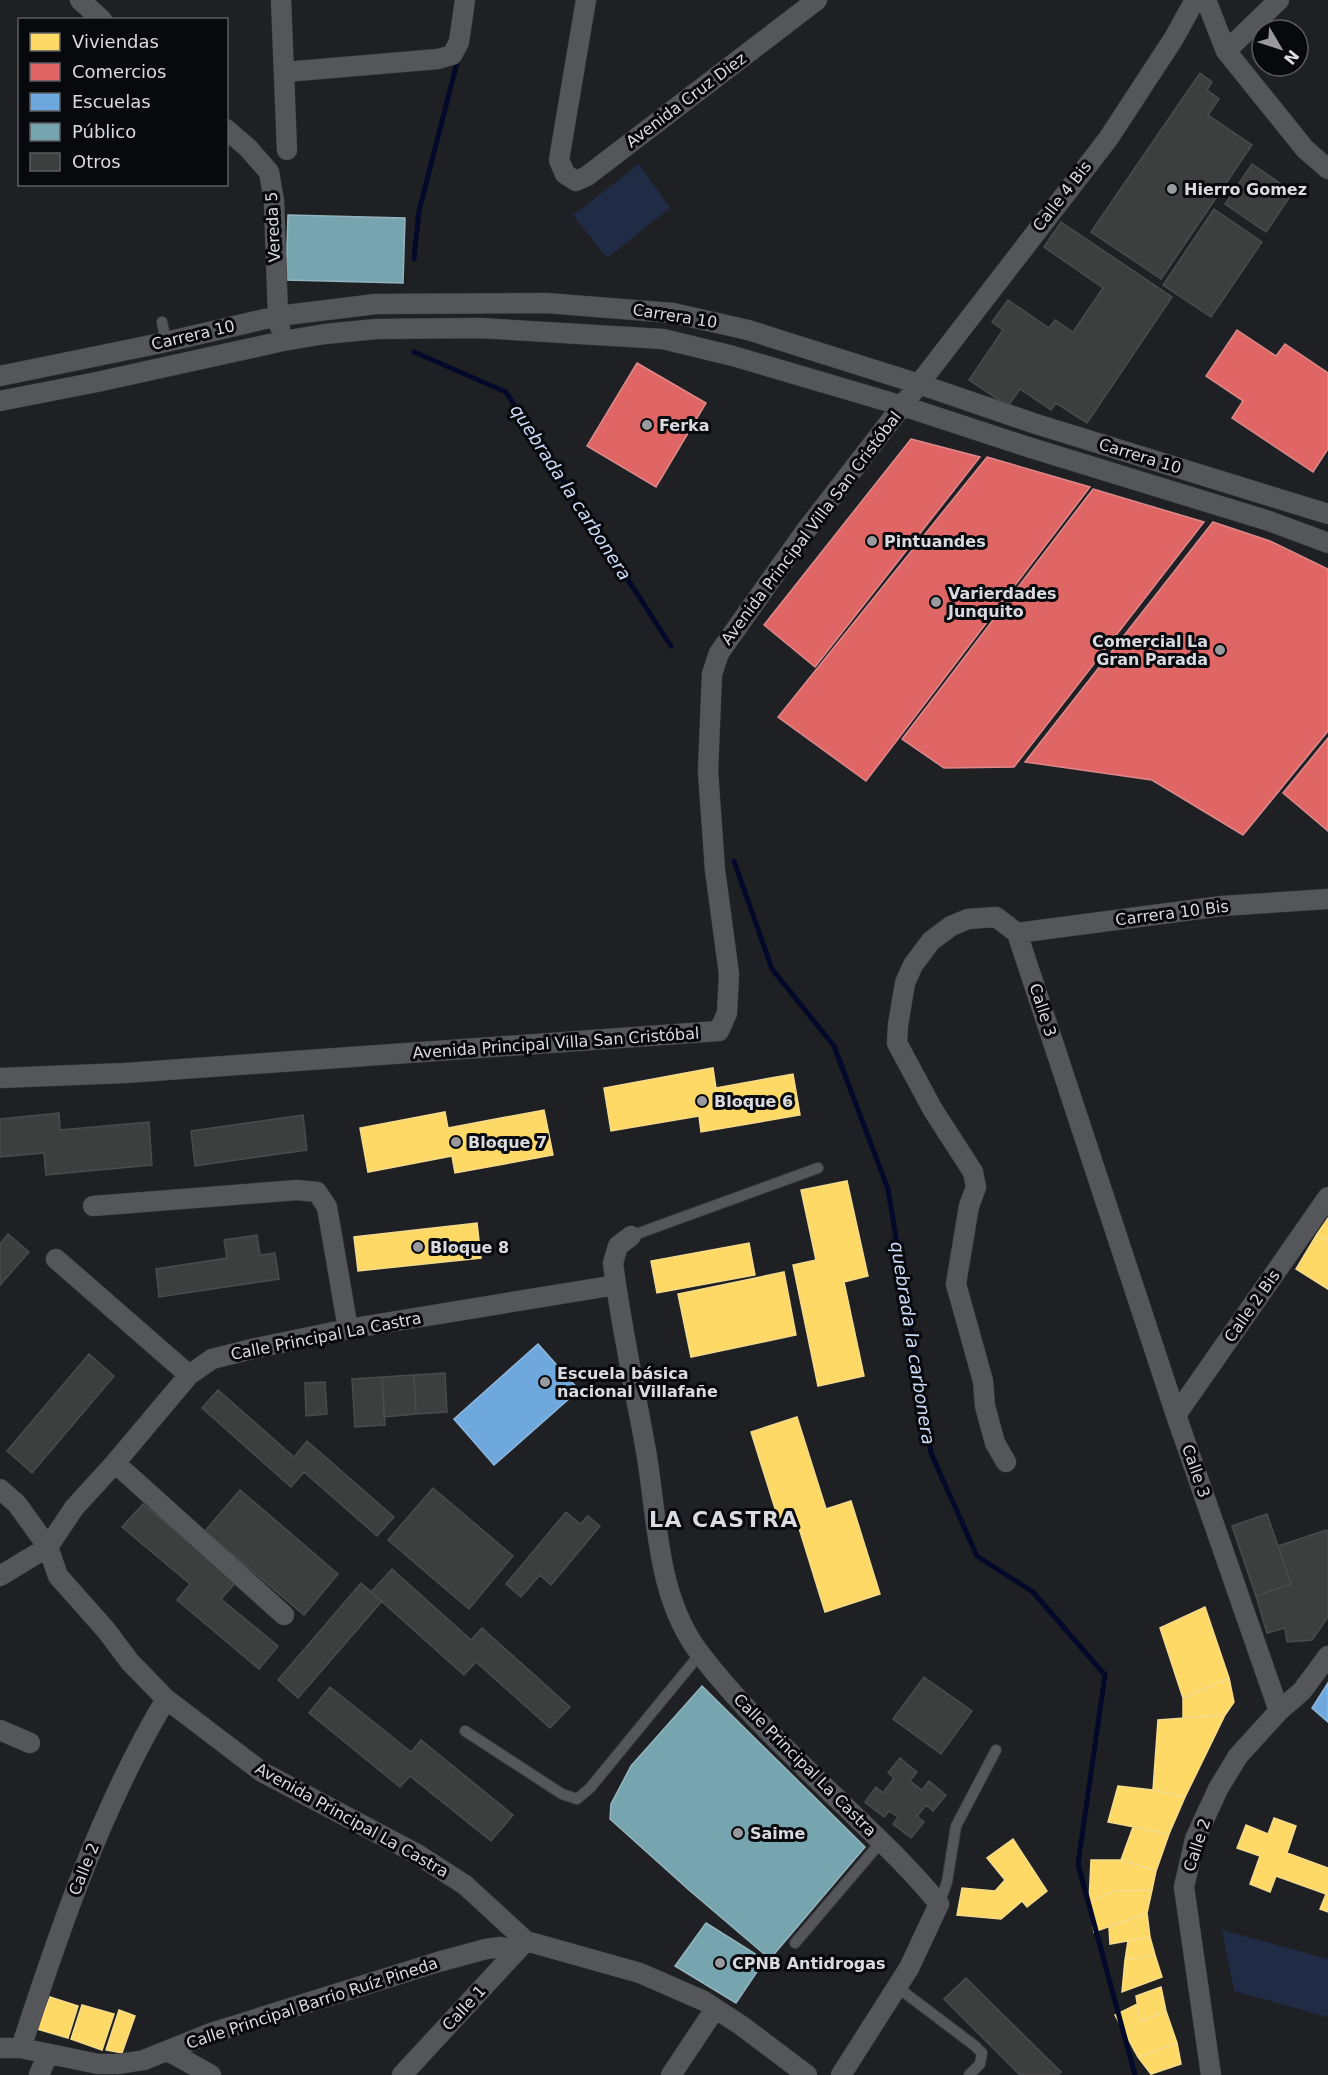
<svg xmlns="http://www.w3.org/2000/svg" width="1328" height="2075" font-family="'DejaVu Sans',sans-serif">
<rect width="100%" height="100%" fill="#1e2023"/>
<path fill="#202b46" d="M639,164l31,44 -63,50 -34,-43z
M1222,1930l106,29v58l-94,-26z"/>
<path fill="#ffd966" stroke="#f4da8b" stroke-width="1.5" d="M713,1068l3,20 77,-14 7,41 -99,17 -2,-16 -88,15 -7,-43z
M544,1110l9,45 -98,18 -3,-17 -84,16 -8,-44 85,-16 3,16z
M847,1181l21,95 -24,6 20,94 -46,10 -25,-121 23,-5 -15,-70z
M1328,1218v23l-11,-7z
M477,1223l4,35 -123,13 -4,-34z
M1317,1234l11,7v48l-32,-20z
M749,1243l6,32 -98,18 -6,-32z
M784,1272l12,63 -105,22 -13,-63z
M797,1417l29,92 25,-8 29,93 -55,18 -31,-100 -16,6 -27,-86z
M1205,1607l24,71 -46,20 -23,-70z
M1229,1678l5,24 -9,13 -42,3v-20z
M1225,1715l-40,82 -32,-7 5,-70z
M1118,1786l35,4 32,7 -16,37 -61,-12z
M1274,1818l22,8 -9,27 41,15v44l-8,-3 6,-15 -50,-18 -6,16 -20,-8 10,-28 -23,-8 9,-23 22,9z
M1133,1827l36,7 -13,37 -35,-11z
M1013,1839l34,52 -20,16 -5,-6 -21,18 -44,-4 5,-27 33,3 10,-11 -18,-22z
M1091,1860h30l35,11 -4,19 -37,1 -26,11z
M1152,1890l-5,23 -53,19 -5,-30 26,-11z
M1147,1913l3,24 -40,7 -1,-17z
M1150,1937l5,18 -30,5 3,-19z
M1155,1955l7,22 -40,15 3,-32z
M1161,1987l5,24 -26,11 -4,-26z
M50,1997l28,9 -10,32 -31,-9z
M1137,2004l3,18 26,-11 11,32 -39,14 -23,-42z
M82,2005l32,9 -12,36 -31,-11z
M119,2010l16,6 -13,37 -16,-3z
M1177,2043l4,21 -30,10 -13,-17z"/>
<path fill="#e06666" stroke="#de898b" stroke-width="1.5" d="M1237,330l39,26 9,-12 43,29v76l-15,23 -81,-54 11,-17 -37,-25z
M637,363l69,40 -50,84 -69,-41z
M911,439l69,18 -165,210 -51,-42z
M987,457l103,30 -224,294 -88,-64z
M1093,489l111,33 -190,245 -70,1 -42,-29z
M1213,522l57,19 58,28v162l-85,104 -91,-55 -127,-18z
M1328,738v93l-45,-38z"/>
<path fill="#6fa8dc" stroke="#8fb7dd" stroke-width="1.5" d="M538,1344l41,46 -85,75 -40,-46z
M1328,1683v39l-16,-14z"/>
<path fill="#76a5af" stroke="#94b5be" stroke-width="1.5" d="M288,215l117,3 -2,65 -117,-3z
M702,1686l163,161 -95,112 -81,-69 -79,-71 1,-15 20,-38z
M706,1923l59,37 -29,43 -61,-37z"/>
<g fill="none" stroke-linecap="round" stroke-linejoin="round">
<path stroke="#040829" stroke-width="5" d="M414,259l5,-48 39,-152
M414,352l92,40 165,254
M734,861l38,108 62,77 54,143 43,264 46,103 56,36 72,83 -27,189 57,211"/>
</g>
<path fill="#3d3e3e" stroke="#4b4b4c" stroke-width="1.5" d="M1200,73l12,9 -5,8 12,9 -11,16 44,30 -91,134 -70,-47z
M1252,164l41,28 -27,40 -41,-28z
M1214,209l48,33 -51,75 -48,-32z
M1061,222l111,75 -85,126 -31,-20 -5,7 -31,-21 -12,17 -39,-26 34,-50 -11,-8 16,-22 41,28 6,-8 18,12 30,-44 -59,-41z
M59,1113l1,17 89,-8 3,43 -106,10 -2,-22 -44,4v-38z
M303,1115l4,35 -112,16 -4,-35z
M8,1234l21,18 -29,33v-41z
M257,1235l3,20 15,-2 4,26 -120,18 -3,-28 71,-11 -3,-18z
M89,1354l25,22 -82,97 -25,-22z
M445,1373l2,39 -31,2 -2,-39z
M414,1375l2,39 -32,3 -2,-40z
M382,1377l3,48 -30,2 -3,-48z
M325,1382l2,32 -21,2 -1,-33z
M218,1390l76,67 13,-16 87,76 -17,19 -73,-64 -13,15 -89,-79z
M433,1488l80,68 -44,53 -81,-69z
M240,1490l98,84 -34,41 -99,-84z
M143,1504l93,78 -15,17 57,47 -19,23 -82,-69 13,-16 -68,-57z
M566,1512l14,12 8,-8 12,10 -49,59 -11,-10 -19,22 -15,-13z
M1267,1514l24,70 -35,12 -24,-70z
M1326,1530l2,1v86l-16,23 -25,2 -2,-14 -18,5 -11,-37 35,-12 -13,-38z
M392,1569l79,71 11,-12 88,79 -20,21 -74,-66 -12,13 -93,-83z
M361,1583l21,18 -84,97 -20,-18z
M924,1677l48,34 -31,43 -48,-35z
M330,1687l81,65 10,-12 92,75 -22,26 -81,-65 -10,11 -91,-74z
M900,1758l17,14 -7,9 12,9 7,-9 17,14 -13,16 -7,-6 -9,11 7,6 -13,16 -18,-14 5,-7 -9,-6 -5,6 -19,-15 11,-15 7,6 11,-15 -6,-5z
M966,1978l95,94 -3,3h-38l-76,-76z"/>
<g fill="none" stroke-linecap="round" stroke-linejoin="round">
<g stroke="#3a3c3e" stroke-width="12">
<path id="service" d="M162,322l4,20
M631,1236l187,-68
M465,1731l97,63 15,5 13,-11 110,-134
M939,1904l8,-22 9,-56 40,-76
M795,1943l86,-101
M897,1987l78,59 7,7 -2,11 -11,11"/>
</g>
<g stroke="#3a3c3e" stroke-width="21">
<path id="minor" d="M80,0l22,20
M281,0l6,150
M586,0l-27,160 6,14 11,7 11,-5 230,-176
M1206,0l20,51 79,98 23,20
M1226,51l53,-51
M285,72l153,-13 14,-4 7,-13 6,-42
M226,129l22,19 21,24 5,29 4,115 2,11
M0,376l166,-34 112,-26 98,-12 170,-1 127,10 75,17 171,54 117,40 292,90
M0,401l97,-19 186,-41 42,-7 51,-5 104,-1 183,11 70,17 170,50 125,41 241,74 59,22
M1017,933l205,-27 106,-7
M0,1078l125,-5 594,-42 8,-18 2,-39 -14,-104 -7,-99 4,-97 7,-21 85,-120 304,-394 66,-101 21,-38
M93,1206l204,-16 20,2 10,15 21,122
M631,1236l-13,10 -5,17c8,63 22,126 33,188 12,69 10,146 55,204 47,61 105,113 160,167 27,26 54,52 78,82l-30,64 -68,107
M56,1259l133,116
M1176,1415l152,-218
M1006,1462l-11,-19 -10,-37 -2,-25 -27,-97 13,-78 7,-19 -3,-15 -40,-62 -36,-67 1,-18 7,-42 8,-18 18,-24 20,-15 17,-7 28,-2 21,16 159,482 103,296
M115,1463l169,152
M0,1489l17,15 31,43 10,29 48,54 24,32 36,37 96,73 155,82 48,31 61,56 114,32 64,28 38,25 65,49
M0,1576l48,-29 26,-39 41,-45 74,-88 23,-16 44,-11 92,-19 268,-44
M0,1730l30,13
M0,2048h21l77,16h21l25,-4 67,-27 227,-71 48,-13 15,-2 17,3
M21,2048c39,-120 80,-240 145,-349
M168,2051l43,24
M39,2075l9,-21
M402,2075l122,-132
M671,2075l44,-66
M1211,2075l-27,-188 11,-48 23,-50 20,-33 41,-45 23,-20 26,-35"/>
</g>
<use href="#service" stroke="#555659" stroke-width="10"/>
<use href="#minor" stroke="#555659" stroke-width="20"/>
</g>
<g fill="#989a9e" stroke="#07090c" stroke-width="2">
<circle cx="1172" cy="189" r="6"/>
<circle cx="647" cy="425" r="6"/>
<circle cx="872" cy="541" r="6"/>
<circle cx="936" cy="602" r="6"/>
<circle cx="1220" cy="650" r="6"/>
<circle cx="702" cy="1101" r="6"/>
<circle cx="456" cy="1142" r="6"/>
<circle cx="418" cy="1247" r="6"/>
<circle cx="545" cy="1382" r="6"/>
<circle cx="738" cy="1833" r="6"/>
<circle cx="720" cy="1963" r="6"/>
</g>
<g text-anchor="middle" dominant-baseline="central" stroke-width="6" stroke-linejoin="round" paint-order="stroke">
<g font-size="16" fill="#d9dbe0" stroke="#07090c">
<text transform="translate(686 100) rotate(-37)">Avenida Cruz Diez</text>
<text transform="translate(1062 196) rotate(-52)">Calle 4 Bis</text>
<text transform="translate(273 227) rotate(-93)">Vereda 5</text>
<text transform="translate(675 316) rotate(9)">Carrera 10</text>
<text transform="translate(193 335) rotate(-13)">Carrera 10</text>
<text transform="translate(1140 456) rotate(17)">Carrera 10</text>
<text transform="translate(811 528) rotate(-53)">Avenida Principal Villa San Cristóbal</text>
<text transform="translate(1172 913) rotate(-7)">Carrera 10 Bis</text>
<text transform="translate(1043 1010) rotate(72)">Calle 3</text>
<text transform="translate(556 1043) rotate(-4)">Avenida Principal Villa San Cristóbal</text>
<text transform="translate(1252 1306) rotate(-55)">Calle 2 Bis</text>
<text transform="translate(326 1336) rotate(-11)">Calle Principal La Castra</text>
<text transform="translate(1196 1471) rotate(71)">Calle 3</text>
<text transform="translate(805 1765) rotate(45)">Calle Principal La Castra</text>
<text transform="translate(352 1820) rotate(29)">Avenida Principal La Castra</text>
<text transform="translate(1197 1845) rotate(-72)">Calle 2</text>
<text transform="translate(84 1869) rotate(-68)">Calle 2</text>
<text transform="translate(312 2003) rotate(-18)">Calle Principal Barrio Ruíz Pineda</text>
<text transform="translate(464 2008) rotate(-47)">Calle 1</text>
</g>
<g font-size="16" font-weight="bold" fill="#d9dbe0" stroke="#07090c" text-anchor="start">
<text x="1184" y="189">Hierro Gomez</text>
<text x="659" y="425">Ferka</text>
<text x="884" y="541">Pintuandes</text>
<text x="948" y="593">Varierdades<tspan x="948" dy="18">Junquito</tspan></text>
<text x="1208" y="641" text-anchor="end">Comercial La<tspan x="1208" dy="18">Gran Parada</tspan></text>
<text x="714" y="1101">Bloque 6</text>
<text x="468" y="1142">Bloque 7</text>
<text x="430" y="1247">Bloque 8</text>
<text x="557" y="1373">Escuela básica<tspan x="557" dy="18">nacional Villafañe</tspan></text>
<text x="750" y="1833">Saime</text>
<text x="732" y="1963">CPNB Antidrogas</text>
</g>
<g font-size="18" font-style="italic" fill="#cddbf7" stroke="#07090c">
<text transform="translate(571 492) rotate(57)">quebrada la carbonera</text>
<text transform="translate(913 1343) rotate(81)">quebrada la carbonera</text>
</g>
<g font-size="22" font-weight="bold" letter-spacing="1.5" fill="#d9dbe0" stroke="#07090c">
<text x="724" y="1519">LA CASTRA</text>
</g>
</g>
<rect x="18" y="18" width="210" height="168" fill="#07090c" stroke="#5b5d61" stroke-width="1.5"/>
<rect x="30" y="33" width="30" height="18" fill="#ffd966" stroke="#5b5d61" stroke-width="1.5"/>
<text x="72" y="48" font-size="18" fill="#d9dbe0">Viviendas</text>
<rect x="30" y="63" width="30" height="18" fill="#e06666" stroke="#5b5d61" stroke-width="1.5"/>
<text x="72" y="78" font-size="18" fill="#d9dbe0">Comercios</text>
<rect x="30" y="93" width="30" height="18" fill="#6fa8dc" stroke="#5b5d61" stroke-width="1.5"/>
<text x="72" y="108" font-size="18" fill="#d9dbe0">Escuelas</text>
<rect x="30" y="123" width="30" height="18" fill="#76a5af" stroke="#5b5d61" stroke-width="1.5"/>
<text x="72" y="138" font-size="18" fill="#d9dbe0">Público</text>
<rect x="30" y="153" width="30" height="18" fill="#3d3e3e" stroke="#5b5d61" stroke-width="1.5"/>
<text x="72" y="168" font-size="18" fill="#d9dbe0">Otros</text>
<g transform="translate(1280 48) rotate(129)"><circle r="28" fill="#07090c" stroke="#5b5d61" stroke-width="1.5"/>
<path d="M0-4.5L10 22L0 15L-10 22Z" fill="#989a9e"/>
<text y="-9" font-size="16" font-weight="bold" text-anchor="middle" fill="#d9dbe0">N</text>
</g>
</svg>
